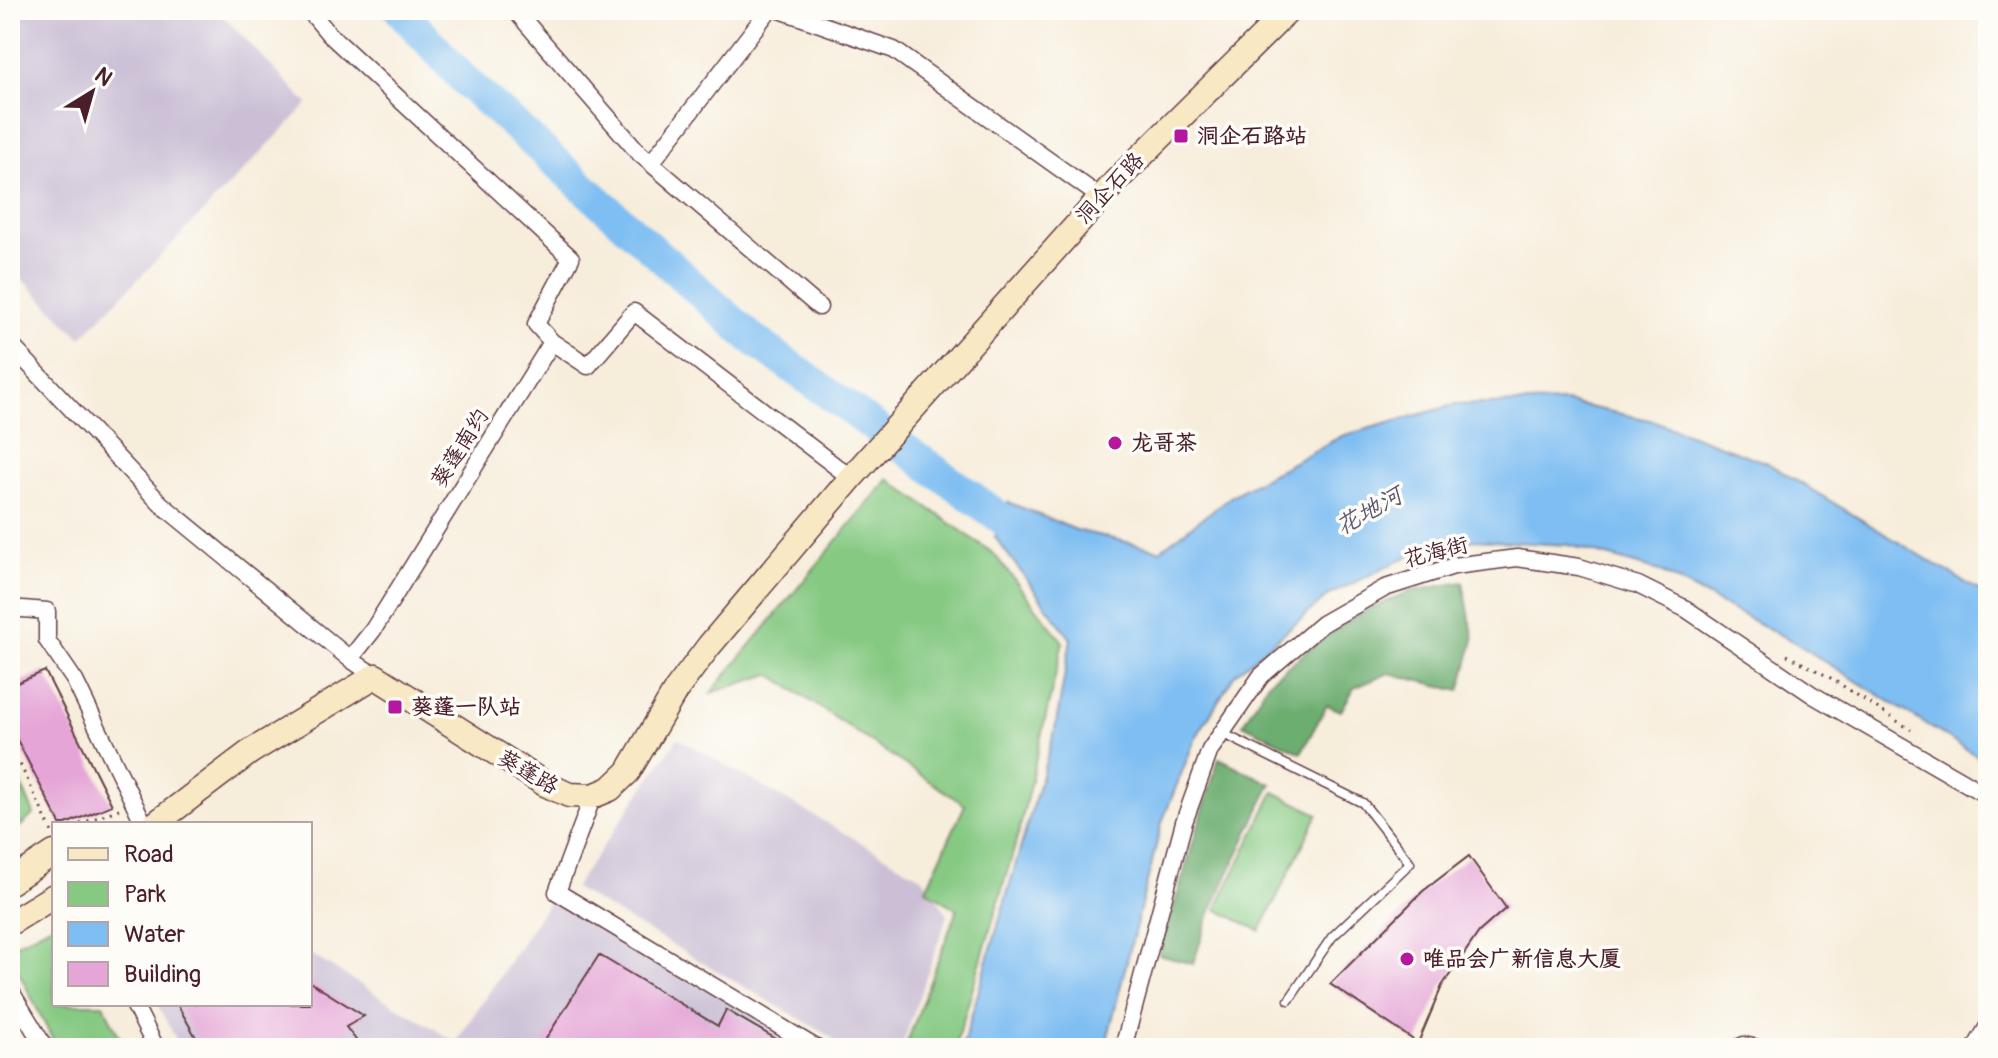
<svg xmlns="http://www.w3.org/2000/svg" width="1998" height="1058" font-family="Pangolin,'LXGW WenKai TC',sans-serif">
<rect width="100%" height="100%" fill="#fdfcf7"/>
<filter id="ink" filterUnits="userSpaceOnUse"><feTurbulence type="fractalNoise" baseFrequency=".0125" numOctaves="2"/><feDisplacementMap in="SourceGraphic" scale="16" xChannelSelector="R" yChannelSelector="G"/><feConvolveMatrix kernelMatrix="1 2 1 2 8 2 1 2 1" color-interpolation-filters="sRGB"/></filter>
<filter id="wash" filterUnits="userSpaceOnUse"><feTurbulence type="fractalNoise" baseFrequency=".006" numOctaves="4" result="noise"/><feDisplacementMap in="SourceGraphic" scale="32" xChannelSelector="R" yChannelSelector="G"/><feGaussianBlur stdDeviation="1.8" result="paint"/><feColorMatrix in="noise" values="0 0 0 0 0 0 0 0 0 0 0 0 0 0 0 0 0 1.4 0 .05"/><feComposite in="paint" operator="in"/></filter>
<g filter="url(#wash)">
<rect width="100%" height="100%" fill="#f7eddb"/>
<path fill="#cbbfd5" d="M10,10h207l91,94 -227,234 -71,-71z
M678,738l245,140 25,37 -47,133h-65l-5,-11 -257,-149z
M550,900l265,148h-634l-24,-44h153v-50l146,88z"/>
<path fill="#85c982" stroke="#687456" stroke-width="2" d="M888,479l106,75 69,88 -44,190 -64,216h-50l52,-138 -31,-21 39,-84 -195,-131 -59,19z
M10,759l24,55 -17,15 -7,2z
M1274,792l44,22 -58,117 -44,-22z
M54,924v80h49l22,44h-68l-47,-93v-8z"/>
<path fill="#6cad70" stroke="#5b664e" stroke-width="2" d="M1463,582l11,58 -14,51 -71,-18 -35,15 -13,23 -14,-6 -26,48 -58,-29 26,-43 56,-44 38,-25 48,-21z
M1219,758l52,26 -61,129 -17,51 -34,-9z"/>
<path fill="#7ebef2" stroke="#646e8e" stroke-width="2" d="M1565,402l89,19 113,42 221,133v167l-194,-121 -135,-71 -90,-26 -95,-5 -58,12 -87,43 -94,79 -40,65 -33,83 -57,226h-143l93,-318 16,-91 -76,-102 13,-35 68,28 84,20 73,-55 109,-59 112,-31z"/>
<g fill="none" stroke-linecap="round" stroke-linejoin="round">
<path stroke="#7ebef2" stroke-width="32" d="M400,10l65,71 285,256 287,207"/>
</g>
<g id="blocks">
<path fill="#e5a6d7" d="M45,671l67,134 -46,19h-6l-50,-98v-40z
M1469,856l37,52 -27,24 -37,54 -24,57 -88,-59 93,-93z
M599,955l119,71 8,-16 66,38h-252z
M310,982l54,34 -18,11 16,21h-160l-25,-44h133z"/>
</g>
</g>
<g filter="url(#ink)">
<use href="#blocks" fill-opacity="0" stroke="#643e45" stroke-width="2"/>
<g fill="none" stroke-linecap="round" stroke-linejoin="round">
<g stroke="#643e45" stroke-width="11">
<path id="lane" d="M1222,733l141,70 47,60 -78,74 -43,63
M1728,1048l15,-7 34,7"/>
</g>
<g stroke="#643e45" stroke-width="19">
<path id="street" d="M309,10l20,24 242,224 -35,66 16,18 -179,288 -23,29
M515,10l124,143 180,154
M780,10l114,40 206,147
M651,163l118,-153
M552,342l36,24 46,-54 217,166
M10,344l151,160 189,155 25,17
M10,608l37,3v29l28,41 69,143
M593,796l-36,96 259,156
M10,990l35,58
M134,1004l22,44
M1123,1048l61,-226 26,-72 51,-74 61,-52 63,-36 69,-22 63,-8 62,9 59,18 48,24 127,86 175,101
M1975,1048l13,-22"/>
</g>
<g stroke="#643e45" stroke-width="27">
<path id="secondary" d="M155,824l95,-72 125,-76 170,108 24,11 24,1 17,-7 18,-17 48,-82 33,-44 142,-168 264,-296 174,-172
M10,882l44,-29
M10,923l44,-27"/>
</g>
<path stroke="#643e45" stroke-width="3" stroke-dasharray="2 6" stroke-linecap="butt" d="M1787,655l42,22 82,53
M10,743l42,89
M80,824l39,-15"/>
<use href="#lane" stroke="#fff" stroke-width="8"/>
<use href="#street" stroke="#fff" stroke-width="16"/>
<use href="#secondary" stroke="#f8e8c3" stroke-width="24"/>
</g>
</g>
<g fill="#b5179e" stroke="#fdfcf7" stroke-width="3">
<rect x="1173" y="128" width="16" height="16" rx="4"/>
<circle cx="1115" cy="443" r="8"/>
<rect x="387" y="699" width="16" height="16" rx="4"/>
<circle cx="1407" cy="959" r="8"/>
</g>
<g text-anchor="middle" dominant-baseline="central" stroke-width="7" stroke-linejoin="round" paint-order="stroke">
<g font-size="22" font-weight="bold" fill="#4a1f2b" stroke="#fdfcf7" text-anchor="start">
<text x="1197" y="136">洞企石路站</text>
<text x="1131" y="443">龙哥茶</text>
<text x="411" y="707">葵蓬一队站</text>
<text x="1423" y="959">唯品会广新信息大厦</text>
</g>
<g font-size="22" fill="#4a1f2b" stroke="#fdfcf7">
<text transform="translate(1110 188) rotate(-47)">洞企石路</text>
<text transform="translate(460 448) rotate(-58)">葵蓬南约</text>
<text transform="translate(1436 552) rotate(-14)">花海街</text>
<text transform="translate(528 772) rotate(30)">葵蓬路</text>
</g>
<g font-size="24" font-style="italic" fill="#5c5771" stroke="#fdfcf7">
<text transform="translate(1369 511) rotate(-29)">花地河</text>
</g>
</g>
<rect width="1998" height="1058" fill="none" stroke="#fdfcf7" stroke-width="40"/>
<rect x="52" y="822" width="260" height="184" fill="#fdfcf7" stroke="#b5a4a5" stroke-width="2"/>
<rect x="68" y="848" width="40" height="12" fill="#f8e8c3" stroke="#b5a4a5" stroke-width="2"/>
<text x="124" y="862" font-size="24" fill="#4a1f2b">Road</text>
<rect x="68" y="882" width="40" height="24" fill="#85c982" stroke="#b5a4a5" stroke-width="2"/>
<text x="124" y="902" font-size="24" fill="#4a1f2b">Park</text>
<rect x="68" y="922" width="40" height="24" fill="#7ebef2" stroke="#b5a4a5" stroke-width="2"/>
<text x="124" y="942" font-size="24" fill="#4a1f2b">Water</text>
<rect x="68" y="962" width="40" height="24" fill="#e5a6d7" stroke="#b5a4a5" stroke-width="2"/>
<text x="124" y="982" font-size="24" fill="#4a1f2b">Building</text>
<g transform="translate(92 92) rotate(37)" stroke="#fdfcf7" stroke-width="6" paint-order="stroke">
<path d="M0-6L14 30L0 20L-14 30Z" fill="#4a1f2b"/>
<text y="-12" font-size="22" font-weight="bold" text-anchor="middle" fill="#4a1f2b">N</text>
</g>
</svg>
